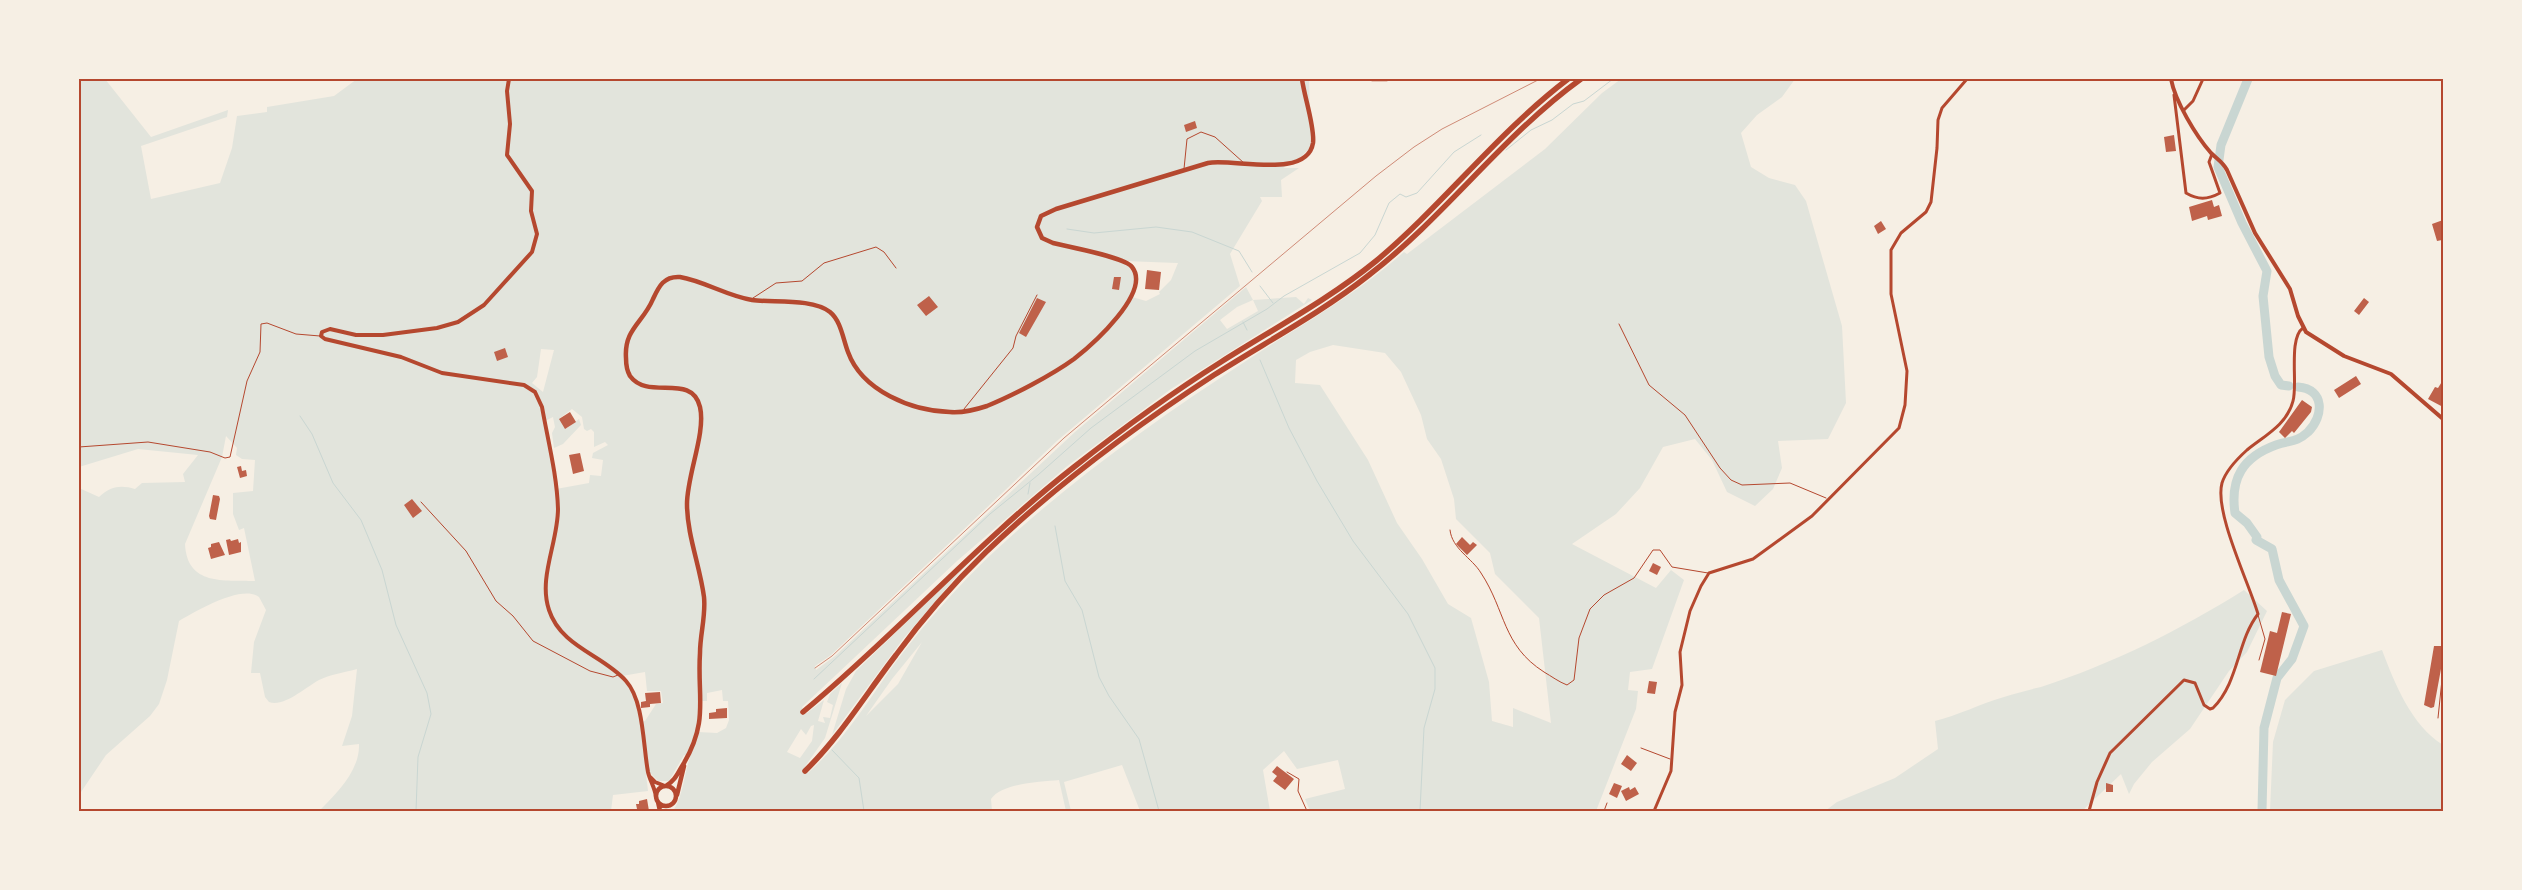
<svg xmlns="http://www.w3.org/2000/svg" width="2522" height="890" font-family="'Libre Baskerville',serif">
<rect width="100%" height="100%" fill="#f6efe4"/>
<path fill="#e2e4dc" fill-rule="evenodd" d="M79,79h26l46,58 77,-27 -1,7 -86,29 10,53 69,-16 12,-35 5,-32 30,-4v-5l67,-11 23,-17h952l2,68 -9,9 -19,12h16l-18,12 1,17h-22l2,4 -32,53 10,32 -182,154 -227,215 -16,11 1,4 19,-14 240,-224 171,-145 7,13 43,-3 8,7 4,-6 4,2 -141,89 -105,78 -109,94 -155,146 3,6h2l17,-13 -6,21 7,2 -2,-6 7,1 3,-13 -6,-3 3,-8 12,-11 -17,55 -21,30 4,5c35,-31 60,-72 87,-110 36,-48 77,-93 122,-132 71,-63 149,-118 229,-170 56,-37 107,-64 158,-109l3,2 138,-105 57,-56 19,-14h174l-13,18 -25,18 -16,18 10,34 18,11 26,7 11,16 36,125 4,77 -18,36 -50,2 4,27 -9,21 -18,17 -28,-14 -15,-32 -17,-21 -32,8 -23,41 -24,26 -44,30 84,44 15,-18 13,10 -32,89 -22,3 -2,18 10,1 -2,18 -40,102h-286l-5,-12 40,-10 -7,-29 -41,9 -13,-18 -21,19 7,41h-130l-18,-46 -58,17 7,29h-5l-7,-31c-19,2 -57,3 -68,19l1,12h-319c10,-15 11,-36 17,-54l-6,-2 -15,26h-11l-8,-8 -4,1 2,17 -35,4 -2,16h-292c17,-17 41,-40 40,-67l-17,2 10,-30 5,-47c-11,3 -28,6 -38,11 -13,7 -36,28 -50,22l-4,-5 -5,-24h-9l3,-31 12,-32 -7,-13c-17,-13 -63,14 -80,24l-12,59 -8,24 -9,12 -44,39 -27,40v-307l20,9c12,-11 22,-12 36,-8l7,-6 43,-1 -2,-8 15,-19 -60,-6 -59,18zM1125,261l52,2h1l-7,17 -12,12 1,2 -14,7 -14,-4c7,-16 3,-22 -7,-36zM1253,300l5,11 -31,18 -7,-9 17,-13zM1333,345l52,8 16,19 20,43 6,24 14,20 13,40 2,20 34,34 5,21 44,44 12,105 -38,-15v19l-21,-6 -3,-39 -18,-64 -23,-14 -26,-45 -25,-36 -29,-63 -48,-75 -25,-2 1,-23 14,-8zM541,349l13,1 -11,42 -11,-9 5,-6zM572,409l10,8 2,12 3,2 4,-2 3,3v15l11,-5 3,3 -15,8 -1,5 11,2 -2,16 -11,-1 -1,8 -33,6 -11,-68 8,-4 2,10 -3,6 2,15 9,-4 18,-19 -2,-6 -12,9 -7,-10zM226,436l11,12 -1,7 6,4 13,1 -2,31 -20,2v21l6,16 5,-2 11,53c-31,-1 -68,5 -70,-37l37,-87zM922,642l-24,42 -32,32 26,-37zM645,672l2,19h14l2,12 -7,1 -11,17 -4,1 -10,-34 -9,-12zM722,690l1,11h5l1,19 -3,8 -9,5 -19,-1 4,-31h5v-8zM814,725l-2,16 -12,17 -13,-6 14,-23 5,6 5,-9z
M969,562l-66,77 -71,96 14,-46 10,-18z
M2244,590l23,21 -20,41 -18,19 -39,58 -38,33 -18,22 -5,10 -8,-20 -39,37h-257l12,-9 58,-24 43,-29 -3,-28c24,-6 45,-17 69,-24 12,-4 24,-7 37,-10 71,-23 139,-57 203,-97z
M2382,650c13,34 29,75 61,95v66h-173l3,-69 12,-42 29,-29z"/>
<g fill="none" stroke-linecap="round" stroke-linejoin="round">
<path stroke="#c9d6d2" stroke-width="1" d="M1506,150l25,-20 21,-10 21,-16 11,-3 29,-22
M1067,229l27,4 62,-6 36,5 47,19 13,21
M1260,286l13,17
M1243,322l4,8
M1260,360l29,68 28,53 36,60 55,73 27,54v21l-11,39 -4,83
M300,416l12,18 21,49 28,37 21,50 14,55 31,68 4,21 -13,43 -2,54
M1028,494l2,-11
M1055,526l10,55 17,29 17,67 10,19 30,43 20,72
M814,679l176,-165 48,-39 53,-47 104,-77 72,-42 17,-13 76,-43 15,-18 14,-32 11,-9 6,3 11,-4 37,-41 27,-17
M832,750l27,28 5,33"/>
<path stroke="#c9d6d2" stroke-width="9" d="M2248,79l-27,66 -3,22 24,56 25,48 -4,25 6,61 6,19 6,9 8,1
M2262,811l2,-83 13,-50 15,-19 12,-33 -25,-46 -7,-31 -16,-9 1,-3 -10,-14 -12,-10c-5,-35 8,-56 41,-68 14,-5 20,-2 32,-13 16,-16 17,-43 -10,-45"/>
</g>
<path fill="#bf614a" d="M1195,121l2,7 -11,4 -2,-7z
M2174,135l2,16 -10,1 -2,-15z
M2212,200l2,7 5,-2 3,11 -14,4 -1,-4 -15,5 -3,-14z
M2443,220v17l-1,3 -5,1 -5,-17z
M1881,221l5,8 -8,5 -4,-8z
M1147,270l14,2 -2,18 -14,-1z
M1114,277h7l-2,13 -7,-1z
M929,296l9,11 -12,9 -9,-11z
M1037,298l9,4 -20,35 -7,-4z
M2364,298l5,4 -10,13 -5,-4z
M505,348l3,9 -11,4 -3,-9z
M2356,376l5,8 -22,14 -5,-8z
M2443,380v27l-15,-8 7,-12 3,1z
M2302,400l10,7 -1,5 -17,21 -2,-2 -7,7 -6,-6z
M570,412l6,10 -11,7 -6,-10z
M580,453l4,18 -11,3 -4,-19z
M241,466l1,5 4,-1 1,6 -7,2 -3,-11z
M213,495l6,1 1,3 -4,21 -6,-1 -1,-3z
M412,499l10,12 -9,7 -9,-13z
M1462,537l8,8 3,-3 4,3 -10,10 -11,-11z
M230,539l1,2 7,-2 1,4 2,-1v10l-12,3 -3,-15z
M219,542l6,13 -14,4 -3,-11 3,-1v-3z
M1653,563l8,4 -4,8 -8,-4z
M2282,612l9,2 -15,62 -16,-4 10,-41 7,2z
M2434,646h9v12l-9,49 -3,1 -7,-3z
M1649,681l8,1 -2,12 -8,-1z
M660,692l1,11 -11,1v3l-9,1v-6l5,-1 -1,-8z
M727,708v10l-18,1v-6l7,-1v-3z
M1627,755l10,8 -6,8 -10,-7z
M1277,766l17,13 -9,11 -12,-9 4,-5 -5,-4z
M1614,783l8,3 -5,12 -8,-4z
M2106,783l7,2v7h-7z
M1629,787l1,3 5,-3 4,7 -13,7 -5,-10z
M647,799l2,12h-19l7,-2 -1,-5h3v-3z"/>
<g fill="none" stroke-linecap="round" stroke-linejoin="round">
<path stroke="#b5482f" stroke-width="1" d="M1619,324l30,61 36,30 35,53 11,12 11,5 48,-2 36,15"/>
<path stroke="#b5482f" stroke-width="1" d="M1184,169l3,-30 14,-7 14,5 29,26
M753,298l23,-15 26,-2 22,-18 52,-16 8,5 12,16
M964,409l49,-61 3,-12 21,-41
M79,447l69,-5 62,10 15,6 5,-1 17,-76 13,-29 1,-28 6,-1 29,11 24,2
M421,502l45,49 30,50 17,15 20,25 57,30 23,6 5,-2
M1450,530c2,19 22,28 31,43 25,38 21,72 63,99 7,4 15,10 23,13l7,-5 5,-42 11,-29 14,-14 30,-17 19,-28h7l12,17 36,6
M2258,615l7,24 -6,21
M2438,718l5,-48
M1641,748l29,11
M1287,772l12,7 -1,12 9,20
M1604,811l3,-8"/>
<path stroke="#b5482f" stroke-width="3" d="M2174,95l12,98c12,7 21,7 34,0l-11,-31 3,-8
M2184,110l9,-9 10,-22
M1654,811l17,-40 4,-59 7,-27 -2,-33 10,-41 11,-25 8,-13 44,-14 59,-43 87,-88 6,-23 2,-34 -16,-77v-44l10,-17 25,-21 5,-10 6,-54 1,-28 4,-12 25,-29
M2089,811l8,-29 13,-29 74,-73 11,3 9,22 6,4 3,-1c26,-26 24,-67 45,-94 -9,-31 -44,-102 -36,-131 4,-13 15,-24 25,-33 17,-14 40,-25 46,-49 5,-16 -5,-63 10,-73"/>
<path stroke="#b5482f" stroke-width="4" d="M509,79l-2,12 3,33 -3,31 25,36 -1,20 6,23 -5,18 -48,53 -26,17 -21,6 -54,7h-27l-26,-6 -8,3 -1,4 4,3 76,18 41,16 82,12 11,7 7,15c6,34 15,68 16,102 0,33 -20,69 -9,101 12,37 54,45 77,71 18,20 17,65 22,91 2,9 7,16 8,25
M2171,79c4,22 25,57 40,74 6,6 12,9 16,17l28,63 35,56 8,27 8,16 38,24 47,18 52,45
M650,777l5,5 10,4"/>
<path stroke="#b5482f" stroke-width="4.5" d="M1372,79h15
M656 796a10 10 0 1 1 20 0a10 10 0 1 1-20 0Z
M666,786c10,-6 12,-14 18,-23 25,-43 13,-66 16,-110 0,-19 6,-37 4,-56 -4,-31 -17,-62 -17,-93 0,-29 19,-71 13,-97 -8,-35 -52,-6 -70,-31 -3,-5 -4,-11 -4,-18 -2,-29 17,-35 27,-59 6,-13 11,-23 27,-22 24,4 47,19 72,23 21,3 60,-2 78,12 11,9 13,27 18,40 14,39 64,59 102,60 13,1 25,-2 37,-6 25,-10 65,-31 87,-47 18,-14 78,-67 58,-92 -7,-10 -64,-20 -79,-24l-11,-5 -5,-11 4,-11 15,-7 152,-46c25,-5 99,17 105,-20 2,-16 -9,-47 -11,-64
M677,795l7,-29
M658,802l2,9"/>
<path stroke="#b5482f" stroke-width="5.5" d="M803,712c94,-78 175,-170 271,-245 47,-37 96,-73 147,-105 52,-33 107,-62 155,-101 68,-57 121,-128 192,-182
M805,771c35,-34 61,-77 91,-116 27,-37 57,-71 90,-103 69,-66 148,-125 228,-177 52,-33 107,-62 155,-100 77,-59 133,-139 212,-196"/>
<path stroke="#cf8b77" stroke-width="1" d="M815,668l17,-12 232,-218 312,-262 38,-29 28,-18 98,-50"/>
</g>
<rect width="2522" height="890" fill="none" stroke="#f6efe4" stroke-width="160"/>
<rect x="80" y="80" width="2362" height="730" fill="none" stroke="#b5482f" stroke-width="2"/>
</svg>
